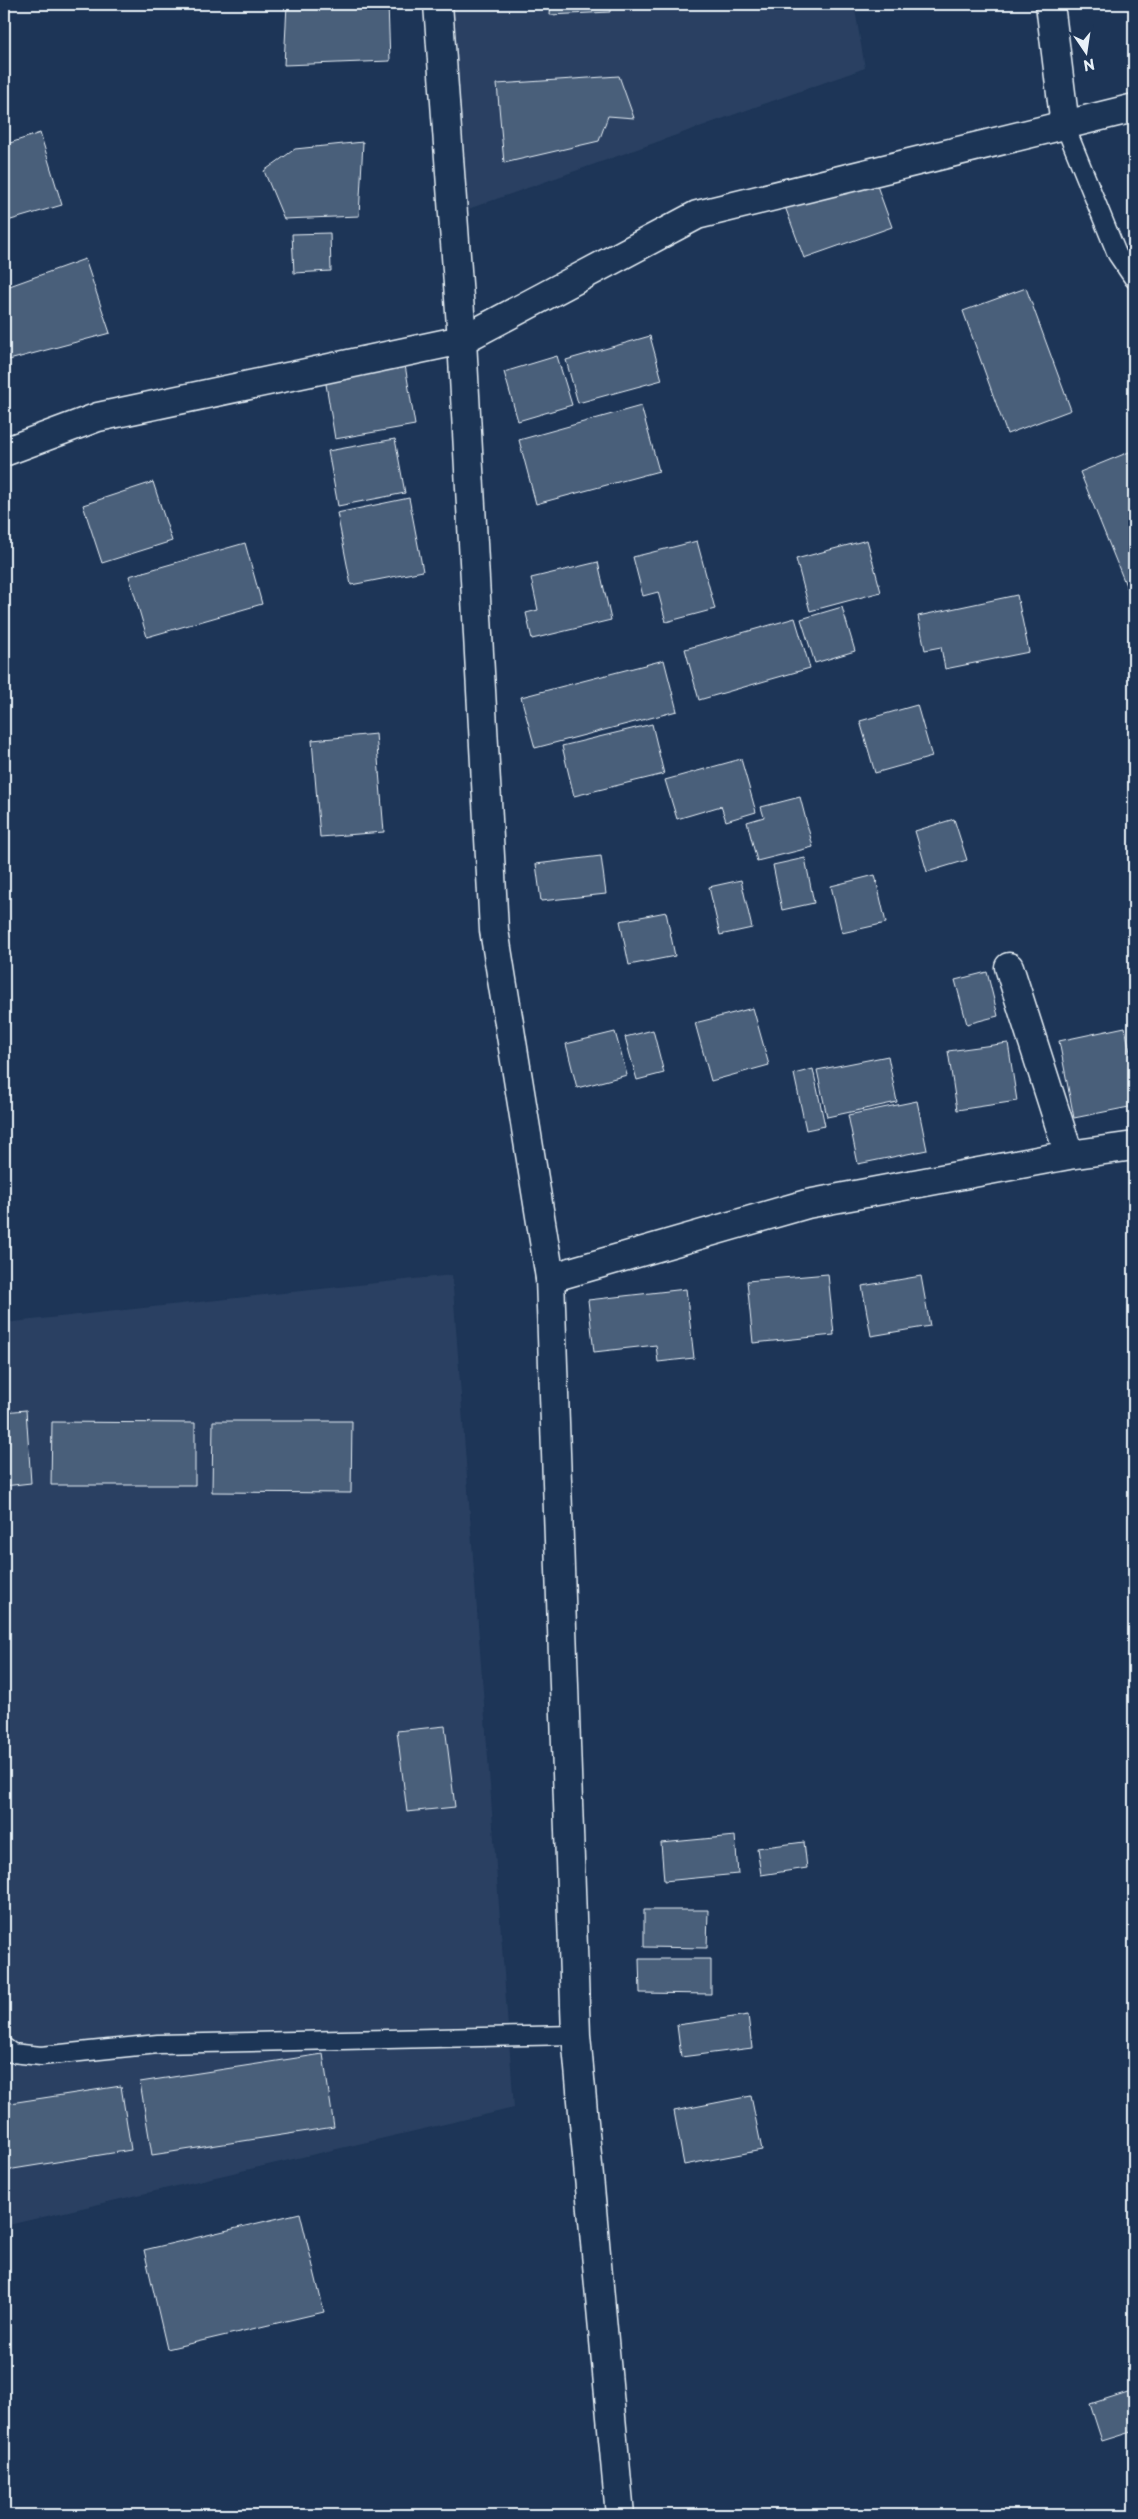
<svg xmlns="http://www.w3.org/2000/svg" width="1138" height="2519" font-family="'Playpen Sans',sans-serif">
<rect width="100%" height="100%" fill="#1d3557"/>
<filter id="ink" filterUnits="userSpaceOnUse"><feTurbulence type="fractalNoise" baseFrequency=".02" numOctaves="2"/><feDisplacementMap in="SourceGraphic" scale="10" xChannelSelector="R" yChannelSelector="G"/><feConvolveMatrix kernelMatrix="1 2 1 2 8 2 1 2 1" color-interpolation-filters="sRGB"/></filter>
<g filter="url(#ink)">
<path fill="#2a4162" d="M446,4h408l11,64 -411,146z
M452,1275l62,833 -510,118v-903z"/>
<path fill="#495e7a" stroke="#e8f1f8" d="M287,4h101l2,57 -106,4z
M551,4h59v8l-60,3z
M619,76l15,42 -26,-2 -9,25 -95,22 -7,-79z
M40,133l22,72 -58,17v-77z
M363,142l-4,74 -75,3 -20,-48 31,-22z
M872,172l20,55 -88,31 -20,-54z
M330,233l1,38 -37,2 -2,-39z
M85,259l25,74 -101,27 -5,-19v-53z
M1026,288l45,122 -64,24 -44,-123z
M650,336l12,44 -84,23 -12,-43z
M557,356l15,49 -54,16 -14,-49z
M405,365l10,60 -80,14 -10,-61z
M641,406l18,65 -123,33 -17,-64z
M395,439l10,54 -67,13 -10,-55z
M1134,450v135l-7,3 -47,-116z
M153,482l19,59 -70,22 -19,-58z
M409,498l14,73 -72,14 -14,-72z
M867,540l14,52 -71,19 -14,-52z
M697,541l18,68 -49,13 -8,-30 -15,4 -10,-39z
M245,543l17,61 -115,33 -18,-61z
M598,562l13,58 -79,19 -6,-26 12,-3 -7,-32z
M1017,595l12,57 -84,17 -4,-22 -16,3 -7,-34z
M842,607l13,44 -40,12 -14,-44z
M795,618l15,50 -111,32 -14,-51z
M664,660l13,51 -142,37 -14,-51z
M917,705l15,52 -57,16 -15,-52z
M652,724l12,50 -90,22 -12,-50z
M376,734l8,98 -64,5 -8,-97z
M741,759l15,53 -30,9 -5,-15 -44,13 -12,-39z
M800,797l13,50 -56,14 -10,-39 17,-5 -3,-10z
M954,819l13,41 -40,12 -12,-41z
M601,856l5,38 -65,7 -5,-37z
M805,858l9,45 -32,7 -9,-45z
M875,875l11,48 -44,10 -11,-47z
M741,880l11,48 -32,7 -11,-48z
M666,912l9,44 -46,9 -9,-44z
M987,972l11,44 -31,8 -12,-44z
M753,1008l16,57 -58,16 -16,-58z
M1125,1027l9,45v34l-60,12 -15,-77z
M653,1030l11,43 -27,7 -12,-43z
M615,1032l12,43 -50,13 -11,-44z
M1008,1043l9,58 -60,9 -9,-59z
M888,1056l9,46 -70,15 -10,-47z
M813,1069l12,57 -19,4 -12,-56z
M917,1101l10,49 -69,14 -10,-49z
M828,1274l6,61 -81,8 -6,-62z
M921,1276l9,50 -59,10 -9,-50z
M686,1289l8,69 -36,4 -2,-17 -62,7 -6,-52z
M26,1410l5,73 -27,3v-74z
M213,1421h139l-1,72 -139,-1z
M52,1422l143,1v62h-144z
M445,1726l10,81 -48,5 -10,-81z
M735,1836l3,38 -74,7 -3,-38z
M804,1842l3,26 -46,7 -4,-27z
M644,1910h64l-1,38 -63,-1z
M639,1959h72v35l-71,-1z
M748,2015l4,33 -71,9 -4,-32z
M323,2054l11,73 -182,28 -12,-73z
M121,2086l10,64 -124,20 -3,-19v-47z
M751,2096l11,54 -78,15 -10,-54z
M300,2213l24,99 -157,37 -23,-99z
M1131,2391l3,11v29l-32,10 -12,-37z"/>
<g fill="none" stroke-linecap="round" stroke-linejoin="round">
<g stroke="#e8f1f8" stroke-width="21">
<path id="lane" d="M1065,126l52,128 17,25
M4,2047l8,6 29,3 117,-12 418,-9"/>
</g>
<g stroke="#e8f1f8" stroke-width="31">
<path id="street" d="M1050,4l15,122
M4,452l94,-35 364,-77 235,-125 437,-107
M1009,967l60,188
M550,1278l257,-74 262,-49 65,-9"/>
</g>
<g stroke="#e8f1f8" stroke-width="31">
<path id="secondary" d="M438,4l24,336 32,590 56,348 26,757 44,480"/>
</g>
<use href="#lane" stroke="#1d3557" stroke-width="18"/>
<use href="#street" stroke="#1d3557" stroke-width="28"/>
<use href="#secondary" stroke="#1d3557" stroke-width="28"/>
</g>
</g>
<rect width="1138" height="2519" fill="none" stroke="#1d3557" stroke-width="20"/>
<rect x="10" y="10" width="1118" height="2499" fill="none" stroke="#e8f1f8" stroke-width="2" filter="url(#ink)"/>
<g transform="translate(1086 52) rotate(167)" stroke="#1d3557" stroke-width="4" paint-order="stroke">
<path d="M0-4L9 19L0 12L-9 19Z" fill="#e8f1f8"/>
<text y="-8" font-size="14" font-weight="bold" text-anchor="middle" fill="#e8f1f8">N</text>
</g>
</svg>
